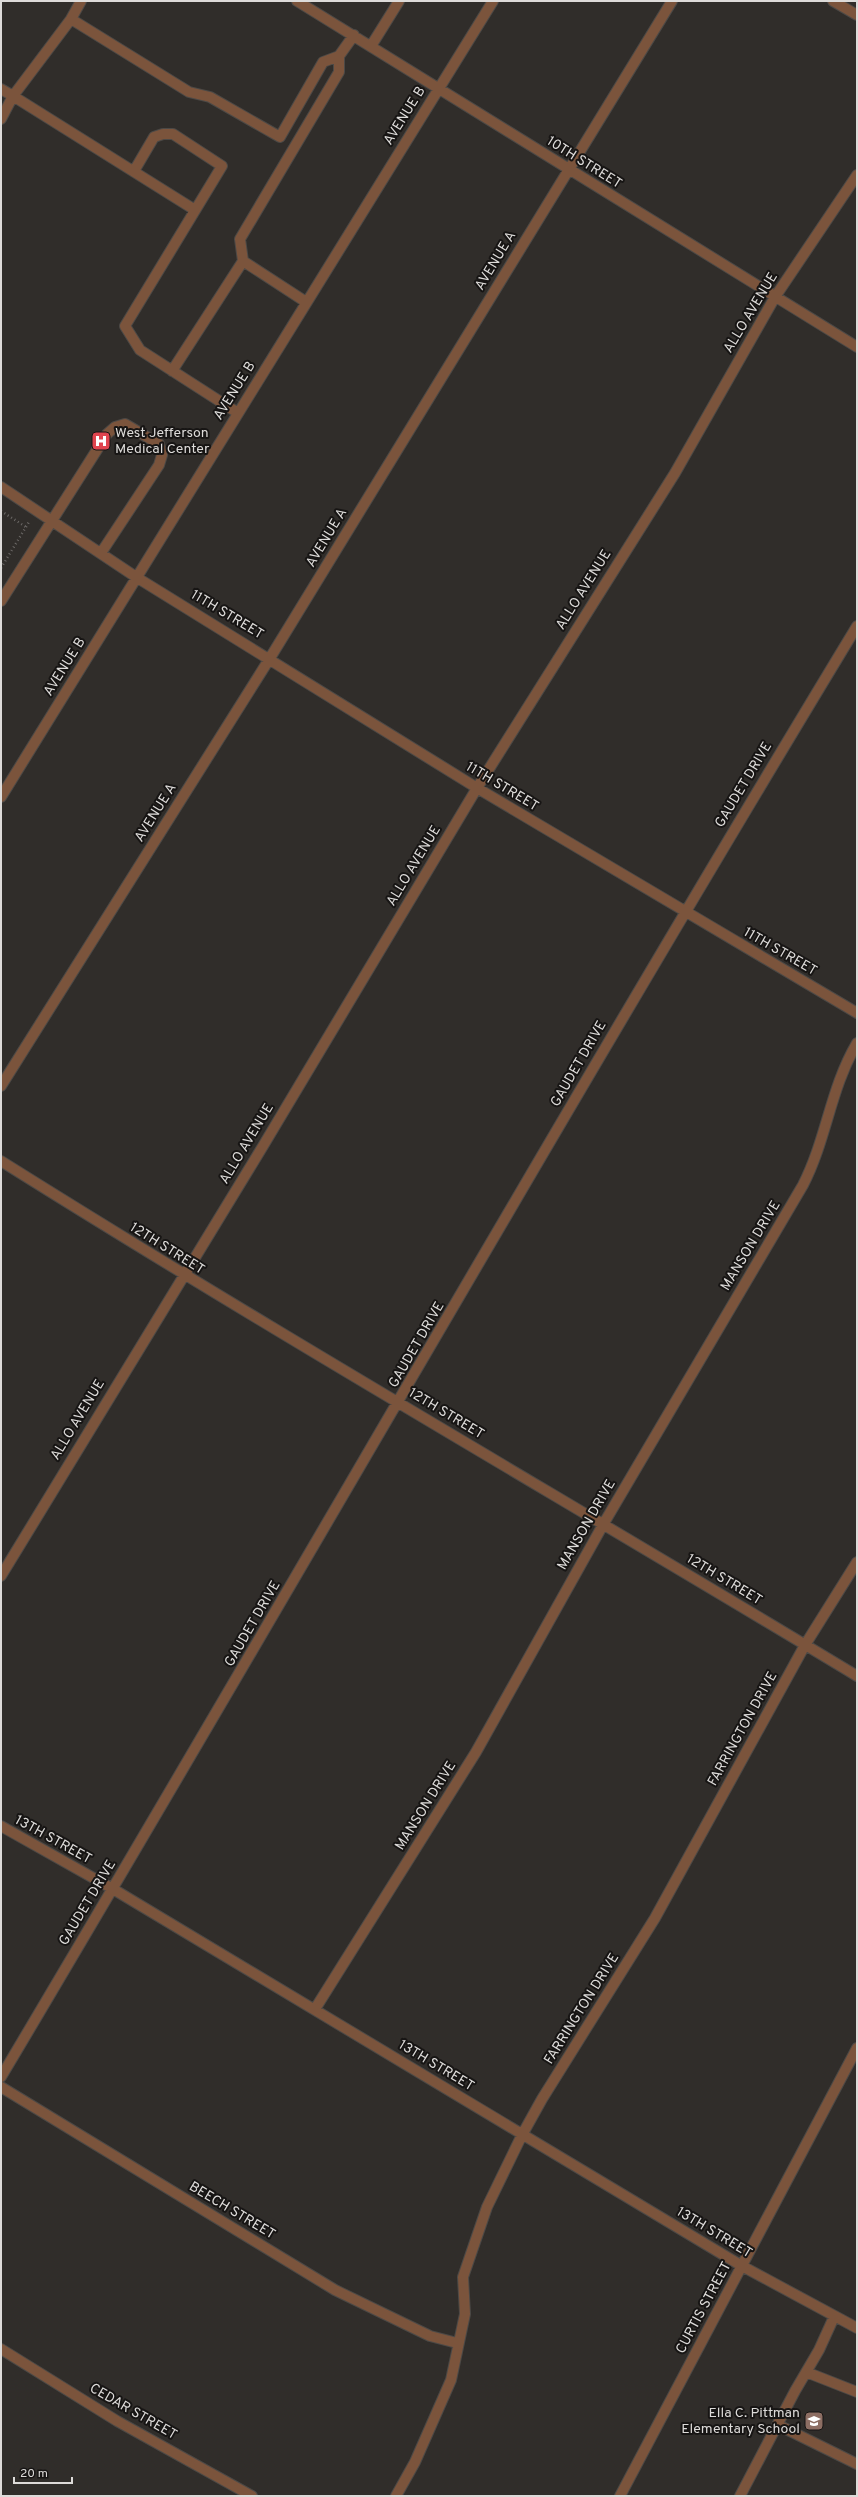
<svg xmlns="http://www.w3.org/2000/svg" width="858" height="2497" font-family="Overpass,sans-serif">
<rect width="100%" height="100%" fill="#302d2a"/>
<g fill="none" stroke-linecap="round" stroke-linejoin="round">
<g stroke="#4c4946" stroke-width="12">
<path id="minor" d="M297,1l560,346
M833,1l24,14
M71,19l118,73 21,5 70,40 43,-75 16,-6
M371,46l28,-45
M1,89l12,7 58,-77 10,-18
M1,119l12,-23 182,114
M134,171l20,-34 9,-3h10l49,32 -97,160 15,24 98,63
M243,261l-3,-22 99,-167v-16l15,-21
M172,371l71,-110 63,41
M1,487l135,90 341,211 380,225
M1,601l106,-167 8,-7 10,-3 34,20 3,11 -3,10 -58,88
M1,797l492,-796
M1,1086l269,-428 402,-657
M1,1161c282,177 571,343 856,515
M1,1576l262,-430 214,-358 198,-315 100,-176 82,-122
M1,1826l112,63 629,377 115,62
M315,2009l161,-257 128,-229 199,-338c24,-47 27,-96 54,-142
M1,2077c287,-482 565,-971 856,-1451
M1,2087l334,203 95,46 27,7
M1,2349l116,72 135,75
M806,2372l51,20
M778,2425l79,39
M396,2496l19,-34 36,-82 14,-66 -2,-37 24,-70 35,-72 20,-36 113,-181 150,-273 52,-83
M620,2496l237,-448
M740,2496l55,-105 24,-41 15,-33"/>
</g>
<path stroke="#6c6967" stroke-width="2.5" stroke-dasharray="1 3" stroke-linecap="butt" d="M1,511l25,16
M1,568l28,-46"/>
<use href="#minor" stroke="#7b543c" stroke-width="10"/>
</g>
<defs>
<g id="hospital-square" transform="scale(1)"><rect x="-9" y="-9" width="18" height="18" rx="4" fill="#e0444e" stroke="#171514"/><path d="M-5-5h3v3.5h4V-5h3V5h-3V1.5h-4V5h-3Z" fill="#fff"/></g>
<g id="school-square" transform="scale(1)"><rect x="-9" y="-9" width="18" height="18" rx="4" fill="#8d6e63" stroke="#171514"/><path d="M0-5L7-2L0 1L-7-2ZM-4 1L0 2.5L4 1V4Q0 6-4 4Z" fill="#fff"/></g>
</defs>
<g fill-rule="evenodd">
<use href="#hospital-square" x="101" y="441"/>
<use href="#school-square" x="814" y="2421"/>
</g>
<g text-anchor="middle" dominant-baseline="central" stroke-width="4" stroke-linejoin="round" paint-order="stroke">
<g font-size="14" fill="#dddbd9" stroke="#171514">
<text transform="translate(405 116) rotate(-58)">AVENUE B</text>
<text transform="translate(584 163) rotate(32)">10TH STREET</text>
<text transform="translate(496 261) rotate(-59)">AVENUE A</text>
<text transform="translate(751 313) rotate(-59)">ALLO AVENUE</text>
<text transform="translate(235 391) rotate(-58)">AVENUE B</text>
<text transform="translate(327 538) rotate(-59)">AVENUE A</text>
<text transform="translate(584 590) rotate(-58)">ALLO AVENUE</text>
<text transform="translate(227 615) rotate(31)">11TH STREET</text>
<text transform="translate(65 667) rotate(-58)">AVENUE B</text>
<text transform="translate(744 785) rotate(-59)">GAUDET DRIVE</text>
<text transform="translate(502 787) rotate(31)">11TH STREET</text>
<text transform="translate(156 813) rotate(-58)">AVENUE A</text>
<text transform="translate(414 866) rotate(-59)">ALLO AVENUE</text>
<text transform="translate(780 952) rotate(30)">11TH STREET</text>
<text transform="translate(579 1064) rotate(-60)">GAUDET DRIVE</text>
<text transform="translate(247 1144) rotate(-59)">ALLO AVENUE</text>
<text transform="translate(751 1246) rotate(-59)">MANSON DRIVE</text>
<text transform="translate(167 1249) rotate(32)">12TH STREET</text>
<text transform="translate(417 1345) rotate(-60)">GAUDET DRIVE</text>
<text transform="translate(446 1414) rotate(31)">12TH STREET</text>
<text transform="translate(78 1420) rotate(-59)">ALLO AVENUE</text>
<text transform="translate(587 1525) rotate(-60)">MANSON DRIVE</text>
<text transform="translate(724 1580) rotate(31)">12TH STREET</text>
<text transform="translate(253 1624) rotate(-60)">GAUDET DRIVE</text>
<text transform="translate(743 1729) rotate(-61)">FARRINGTON DRIVE</text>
<text transform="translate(426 1806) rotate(-58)">MANSON DRIVE</text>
<text transform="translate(53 1840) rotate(29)">13TH STREET</text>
<text transform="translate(88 1903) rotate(-59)">GAUDET DRIVE</text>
<text transform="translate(582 2009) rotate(-58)">FARRINGTON DRIVE</text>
<text transform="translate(436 2066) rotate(31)">13TH STREET</text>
<text transform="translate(232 2211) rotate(31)">BEECH STREET</text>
<text transform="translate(714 2233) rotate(31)">13TH STREET</text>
<text transform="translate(704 2308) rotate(-62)">CURTIS STREET</text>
<text transform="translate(133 2412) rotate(30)">CEDAR STREET</text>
</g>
<g font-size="14" fill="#dddbd9" stroke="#171514" text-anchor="start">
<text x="115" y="433">West Jefferson<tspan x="115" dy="16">Medical Center</tspan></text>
<text x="800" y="2413" text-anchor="end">Ella C. Pittman<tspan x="800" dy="16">Elementary School</tspan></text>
</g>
</g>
<rect width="858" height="2497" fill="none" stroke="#dddbd9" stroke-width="4"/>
<path d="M14 2477v6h58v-6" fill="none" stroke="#dddbd9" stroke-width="2"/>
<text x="20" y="2477" font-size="12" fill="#dddbd9" stroke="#171514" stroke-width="3" paint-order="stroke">20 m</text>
</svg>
